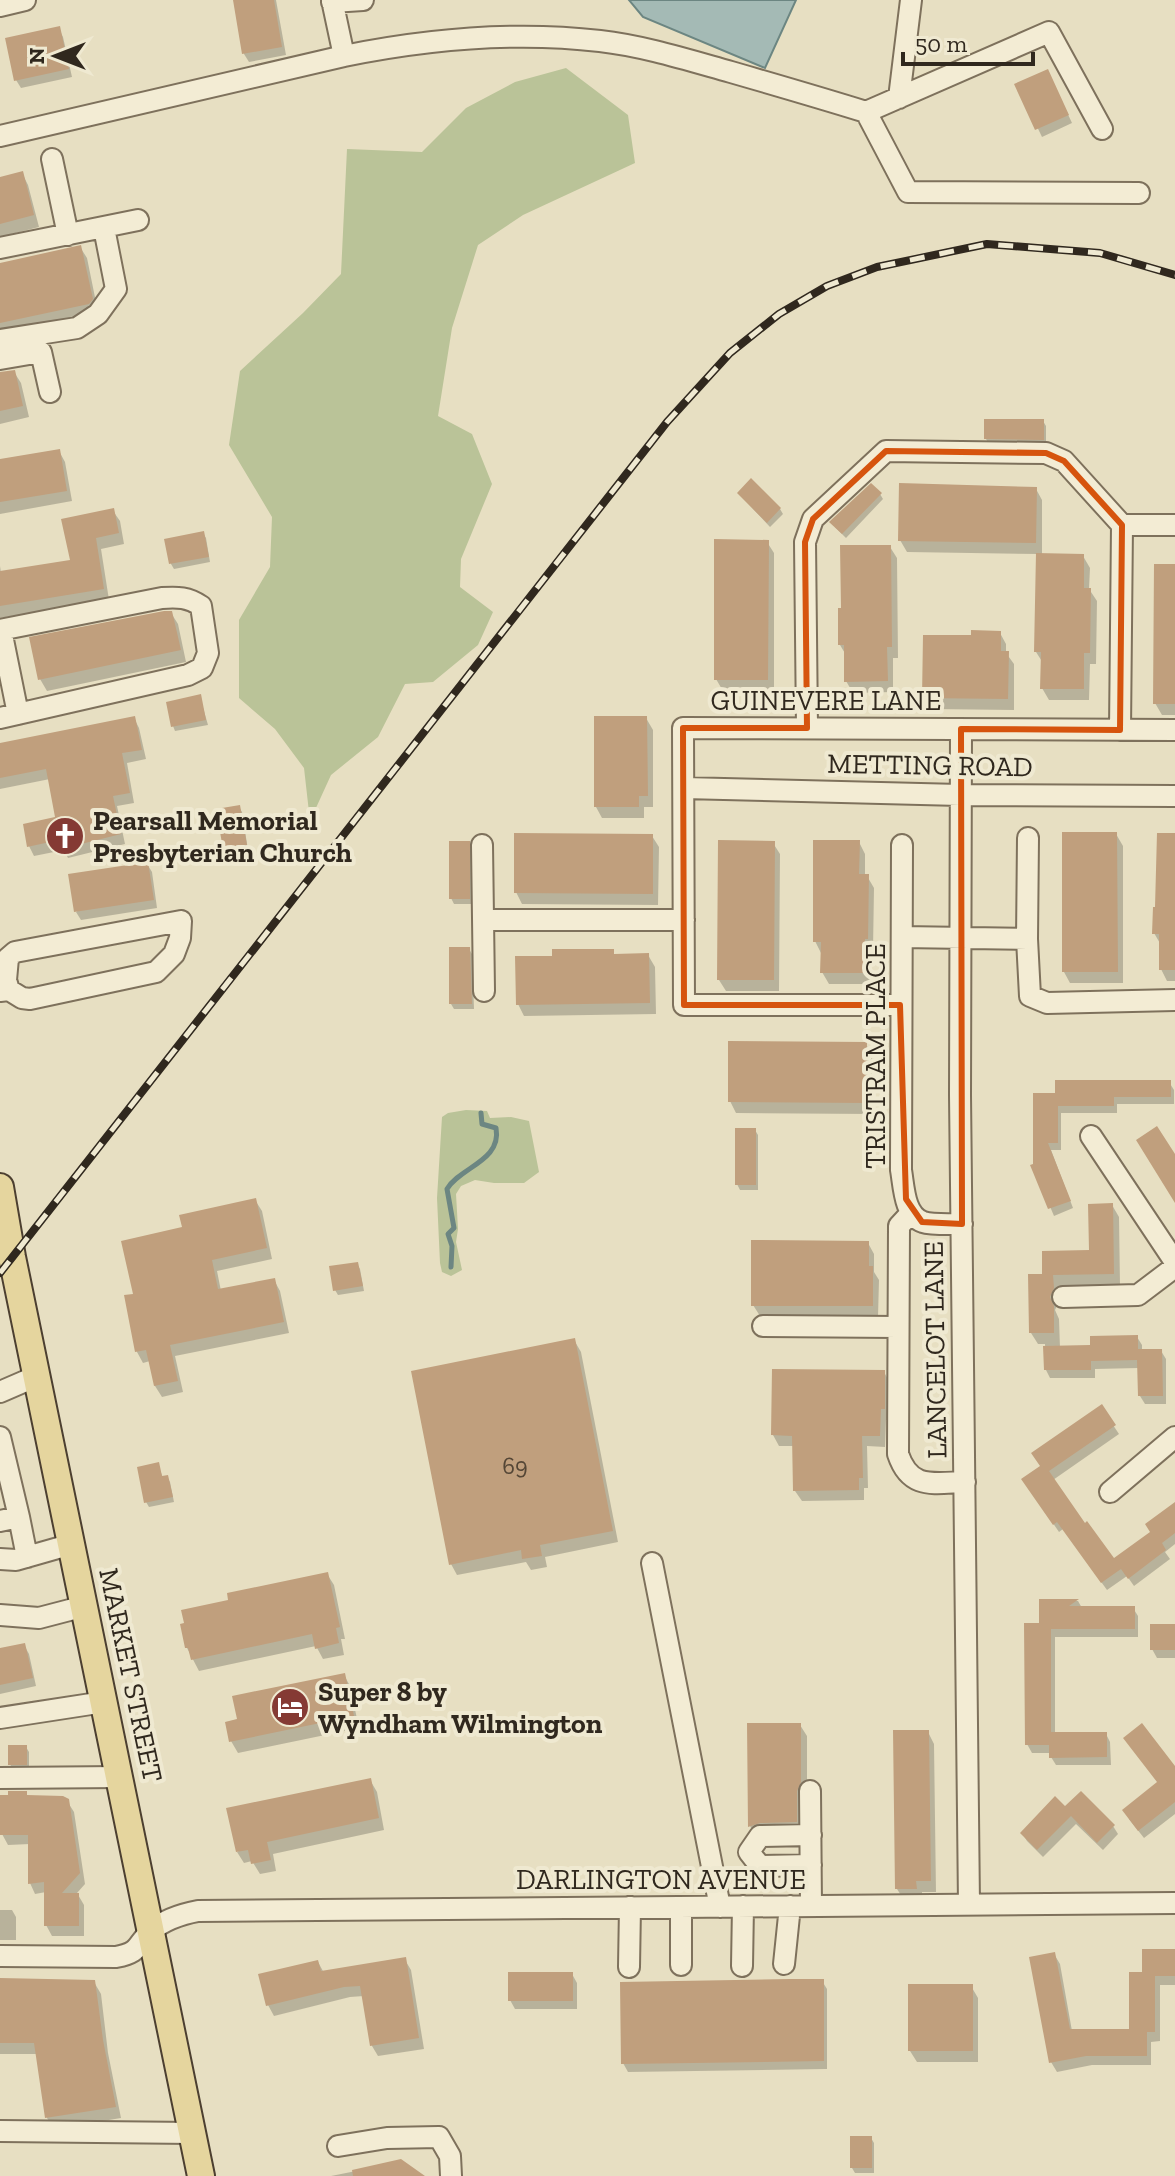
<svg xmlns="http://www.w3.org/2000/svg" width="1175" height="2176" font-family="'Zilla Slab',serif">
<rect width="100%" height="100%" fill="#e7dfc2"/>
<path fill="#bac398" d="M566,68l62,47 7,48 -112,52 -45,30 -26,83 -14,88 34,18 20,50 -31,75 -1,28 33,25 -15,33 -45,37 -28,2 -27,53 -47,38 -21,46 -6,-53 -29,-39 -36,-31v-78l31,-53 2,-50 -43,-72 11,-74 63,-58 38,-39 6,-125 75,3 44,-44 49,-26z
M466,1110l21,1 3,7 21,-1 18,4 10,51 -15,11h-30l-19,-3 -14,6 -5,8 2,35 -2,13 6,28 -11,6 -9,-4 -2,-9 -3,-65 5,-81 6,-4z"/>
<path fill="#a4bab5" stroke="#6c8682" stroke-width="2" d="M629,0h167l-31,68 -122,-51z"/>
<path fill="#0003" d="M235,0h41l10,55 -37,7 -5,-8z
M59,29l4,8 9,40 -51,11 -5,-8z
M1052,80l20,43 -30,14 -25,-52z
M22,173l6,12 11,42 -39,10v-58z
M80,247l7,11 11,54 -3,3 -95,20v-70z
M14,372l7,11 8,34 -29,7v-51z
M1043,421l3,5v19l-57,-1 -3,-5z
M59,451l6,11 7,39 -72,13v-53z
M1036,489l6,11v55l41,1 7,12 -1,21 8,12 -1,63h-6l-1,36h-40l-7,-12 1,-25 -7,-11 2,-98 -131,-2 -7,-12z
M739,494l41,15 3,5 -13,13z
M880,494l3,5 -37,39 -11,-11z
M113,511l7,10 4,23 -23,5 8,51 -109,18v-52l1,7 71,-12z
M203,533l3,5 4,24 -36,7 -3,-5 -4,-24z
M767,542l7,11v138h-51l-7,-12z
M890,547l7,11 1,100h-5v34l-40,1 -7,-12v-26l-6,-10z
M1175,566v149h-13l-7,-12z
M171,613l7,11 8,38 -139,29 -7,-12z
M1000,633l6,11v9l8,11v46l-83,-1 -7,-12 49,-60z
M200,697l8,28 -33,6 -2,-5z
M134,718l5,10 7,31 -19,4 7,40 -17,3 8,38 -57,14 -4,-8 -30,6 -5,-10 29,-28 -8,-39 -50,10v-44z
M646,718l7,12v77h-9v11h-42l-6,-11z
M239,807l3,5 6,38 -21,3 -3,-5z
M1116,834l7,12v137h-53l-6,-11z
M1175,835v146h-8l-6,-12v-24l-7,-12z
M652,836l7,11 -1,58 -136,-1 -6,-12z
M859,842l6,12v22h2l7,12 -1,62h-3v34h-41l-7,-12 -1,-19 -6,-12z
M469,843l3,6v55h-18l-3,-6z
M773,843l7,11 -1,137h-53l-7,-11z
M147,864l5,8 5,36 -76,12 -5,-8z
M469,949l3,5 2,55h-20l-3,-5z
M612,951l3,5 33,-1 7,12 1,47 -132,2 -6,-12 36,-46z
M866,1044l6,12v58l-136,-1 -6,-12z
M1169,1082l5,8v14h-57v9h-56v37h-10l22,58 -19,8 -21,-50 2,-1v-70z
M755,1130l3,5v55h-18l-3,-6z
M255,1200l7,11 10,48 -55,12 4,20 53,-11 6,11 9,42 -114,23 8,36 -21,5 -7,-11 -5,-25 -7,2 -6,-11 -11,-55 9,-2 50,-66z
M1112,1205l7,12 1,68 -61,1v15l-4,9 4,9 1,29 32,-1 45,-10 5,8v6h19l5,8v45h-21l-5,-8 -1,-28 -44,1v9h-45l-4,-8 -1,-26h-7l-7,-11 13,-57 47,-24z
M868,1243l6,11v18l5,8 -1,37 -118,-1 -7,-11z
M357,1264l3,5 4,22 -26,4 -3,-5z
M574,1340l7,12 37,190 -73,15 2,10 -16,3 -5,-8 -69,13 -6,-11z
M884,1372l6,11v37h-4l-1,27 -18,-1 1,42h-4v12l-62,1 -7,-10 -1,-45h-15l-6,-11z
M1101,1407l18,27 -66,46 31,46 29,35 39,-28 23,-29v40l-10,8 5,7 -36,27 -7,-10 -20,14 -44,-61 -4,3 -30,-44 13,-21z
M158,1465l5,13 4,-1 3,5 4,20 -25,5 -3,-5z
M327,1574l7,11 11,54h-4l3,16 -21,4 -7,-13 -117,25 -12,-23z
M1041,1601h37l4,7h51l5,8v21h-83v97h51l4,8 1,23h-55l-5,-8v-4h-19l-5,-9 14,-119z
M1175,1626v32h-18l-5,-9z
M24,1645l5,9 7,32 -36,8v-44z
M344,1675l6,11 9,42 -121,25 -7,-12 9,-21z
M800,1725l7,11v58l-4,39 -47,4 -6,-11z
M928,1732l6,12 2,148h-14v8h-18l-7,-11z
M26,1747l3,5v17l-16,1 -3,-6z
M1175,1769v45l-31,24 -15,-19z
M370,1780l7,12 7,38 -111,24 3,17 -16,3 -8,-13 -8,2 -7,-11z
M26,1793l2,4 39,4 7,11 11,72 -8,9 7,12v31h-32l-6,-11v-33l-11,2 -5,-11v-39l-22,1 -6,-11z
M1065,1809l48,17 5,8 -15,16 -27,-26 -33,33 -16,-16 -5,-8z
M0,1910h12l4,7v23h-16z
M1175,1951v34h-15v56l-9,1v23h-59l-35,7 -6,-10 3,-108 6,10 12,67h59l13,-57z
M405,1960l6,10 13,79 -46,7 -6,-10 -8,-50 -14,1 -76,19 -6,-11 50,-43 6,11z
M572,1974l5,9v26h-62l-5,-9z
M0,1980l94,2 7,12 7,59 13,65 -67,11 -7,-11 -9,-64h-38z
M822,1981l5,8v80l-199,3 -5,-9z
M971,1986l7,12v64h-61l-7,-11z
M871,2138l3,5v30h-19l-3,-5z
M401,2162l21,14h-91z"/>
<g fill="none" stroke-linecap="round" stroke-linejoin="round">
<path stroke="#6c8682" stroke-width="5" d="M451,1267l1,-21 -4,-12 6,-6 -7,-39c13,-22 55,-28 49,-61l-14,-4 -1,-11"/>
</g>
<path fill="#c09f7d" d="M233,0h41l8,47 -40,7z
M60,26l9,43 -55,12 -9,-43z
M1048,69l21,46 -34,15 -21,-46z
M23,171l11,44 -34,9v-47z
M81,245l12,54 -4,5 -89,19v-60z
M15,370l8,36 -23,5v-39z
M984,419h60v21l-60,-1z
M60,449l7,42 -67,11v-43z
M751,478l30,30 -14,15 -30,-30z
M871,483l11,10 -40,41 -13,-12z
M899,483l138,4 -1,56 -138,-2z
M114,508l5,25 -23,5 8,51 -104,17v-35l70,-11 -9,-41z
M204,531l5,26 -40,7 -5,-25z
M714,539l55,1 -1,140h-54z
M840,545h51l1,102h-5l1,34 -44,1v-37h-6v-37h3z
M1036,553l48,1v34h7l-1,65h-6v36h-44l1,-37h-7z
M1154,564h21v140h-22z
M164,611h8l9,39 -143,30 -9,-43z
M971,630l30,1v20h8l-1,48 -86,-1 1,-63h48z
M201,694l5,26 -35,7 -5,-25z
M135,716l7,34 -20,3 8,40 -17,3 8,38 -60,15 -2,-9 -32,7 -4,-23 32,-7 -9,-48 -46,9v-35z
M594,716h53l1,80h-9v11h-45z
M240,805l7,40 -24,4 -7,-40z
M1062,832h55l1,140h-56z
M514,833l139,1v60l-139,-1z
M1157,833h18v137h-16v-36h-7l1,-27h2z
M718,840l57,1 -1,139h-57z
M813,840h47l-1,34h10l-1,65h-3l-1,34h-44l1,-31h-8z
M449,841h21v58h-21z
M148,862l6,38 -80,12 -6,-38z
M449,947h21l2,57h-23z
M552,949h62v5l35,-1 1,50 -134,2 -1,-49h37z
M728,1041l139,1 -1,61 -138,-1z
M1055,1080h116v17h-57v9h-56v37h-10l23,58 -23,8 -18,-44 3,-1v-71h22z
M1157,1126l18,28v49l-39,-63z
M735,1128h21v57h-21z
M256,1198l11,50 -55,12 6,29 57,-11 9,44 -114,23 8,36 -24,5 -8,-36 -11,2 -11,-57 9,-1 -12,-53 61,-14 -3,-12z
M1113,1203l1,71 -61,1 1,13 -4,9 4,9v27h-25l-1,-59h14v-23l47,-1 -1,-46z
M751,1240l118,1v25h4v40h-122z
M358,1262l5,24 -30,5 -4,-25z
M1138,1335v14h24l1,47h-25l-1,-36 -46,1v9h-47l-1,-24 47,-1v-9z
M575,1338l38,193 -73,14 2,11 -20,3 -1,-9 -72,15 -38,-194z
M772,1369l113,1v39h-4l-1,27h-18l1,42h-4v12l-66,1 -1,-55 -21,-1z
M1102,1404l14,21 -67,46 36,52 2,-2 27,37 36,-26 -5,-8 30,-22v31l-13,10 4,7 -38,29 -7,-10 -20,14 -44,-61 -4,3 -32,-46 19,-13 -9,-13z
M159,1462l3,14 6,-1 5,22 -29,6 -7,-36z
M328,1572l12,55 -4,1 3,15 -24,6 -3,-15 -121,26 -3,-12h-3l-5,-24 4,-1 -3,-13 47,-10 -1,-7z
M1039,1599h40l-10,7h66v23h-84v103h56v25l-58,1v-13h-24l-1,-122h15z
M1150,1624h25v26h-25z
M25,1643l8,35 -33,7v-37z
M345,1673l9,43 -125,26 -4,-20 12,-3 -5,-23z
M747,1723h54v59l-4,9v31l-37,1 -12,4z
M1142,1723l33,43v36l-37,29 -16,-21 35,-28 -34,-44z
M893,1730h36l2,151h-15l1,8h-22z
M8,1745h19v20h-19z
M371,1778l8,40 -112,24 4,18 -20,4 -3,-14 -12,2 -10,-44z
M8,1791h19v4l36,1 6,3 11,74 -18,20h17v33h-35v-44l-16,2v-49h-28v-40h8z
M1081,1791l34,34 -18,18 -26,-27 -34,34 -17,-17 35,-37 10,10z
M1142,1949h33v27h-20v56h-8v24h-61l-37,7 -20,-106 26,-5 15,77h59v-57h13z
M406,1957l13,81 -49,8 -10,-60 -16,1 -78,19 -8,-32 60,-14 3,11z
M508,1972h65v29h-65z
M0,1978l95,2 8,60 13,67 -71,11 -11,-75h-34z
M790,1979h34v82l-203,3 -1,-82z
M908,1984h65v67h-65z
M850,2136h22v32h-22z
M401,2159l24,17h-72l-1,-6z"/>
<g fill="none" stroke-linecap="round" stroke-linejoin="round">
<g stroke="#7e715c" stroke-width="24">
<path id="minor" d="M332,0l12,56
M332,2l31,-2
M0,6l25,-6
M899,98l12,-98
M866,112l42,80 231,1
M866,112l183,-80 53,97
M0,136l344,-80c84,-17 170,-25 256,-15 44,5 88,19 131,31 45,13 90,26 135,40
M52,159l16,76
M0,248l138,-28
M0,340l77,-12 21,-14 18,-25 -12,-61
M0,359l41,-7 9,40
M0,630l162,-32c16,-1 26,-1 39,8l7,47 -6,15 -14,7 -188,43
M1,630l17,84
M807,728l-2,-186 8,-23 73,-68 160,2 18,8 58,64
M961,729l-1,366 9,809
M1120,730l2,-205h53
M684,788l276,7 215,1
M1028,838l-1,101 3,57 17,7 128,-3
M482,845l2,146
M902,845l-1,325c3,17 3,45 22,52 9,3 28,2 39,2
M483,920h201
M902,937l125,2
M0,991l9,-1 13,8 8,1 126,-27 18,-18 6,-16 1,-17 -166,31 -7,6 -2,22 3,10
M900,1005h-216l-1,-277 492,2
M1091,1136l84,126
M911,1213l-12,13 -1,228c12,36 35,29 67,28
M1063,1297l75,-2 37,-28
M763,1326l135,1
M0,1392l37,-16
M0,1437l19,80 -19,4
M1110,1492l65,-55
M19,1517l8,40
M0,1559l16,1 56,-16
M652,1563l68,344
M0,1615l39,3 46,-12
M0,1718l104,-16
M0,1778l120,-1
M810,1791l1,115
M811,1835l-51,1 -11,16 11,14 51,-1
M681,1907v58
M0,1956l116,1c25,-5 19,-11 35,-26 13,-11 31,-17 47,-20l977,-8
M784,1964l6,-58
M742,1966l1,-60
M629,1967l1,-60
M0,2131l193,2
M338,2146l49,-8 52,-1 11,19 1,20"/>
</g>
<g stroke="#4c3f30" stroke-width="30">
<path id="major" d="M0,1187l12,70 189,919"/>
</g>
<use href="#minor" stroke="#f3ecd4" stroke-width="20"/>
<use href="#major" stroke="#e5d59e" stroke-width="26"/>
<g stroke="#30281e" stroke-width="8">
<path id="rail" d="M0,1273l667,-851 63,-69 49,-39 48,-28 50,-19 110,-23 113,9 75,22"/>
</g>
<use href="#rail" stroke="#efe9d1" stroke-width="5" stroke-dasharray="15" stroke-linecap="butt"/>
</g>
<path fill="none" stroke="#d6540e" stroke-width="6" stroke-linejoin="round" d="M886,451l160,2 18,8 58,64 -2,205 -159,-1 1,495 -40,-2 -16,-23 -6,-194h-216l-1,-277h124l-2,-186 8,-23z"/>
<defs>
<g id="church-disc" transform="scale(2)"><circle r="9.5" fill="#853a34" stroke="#efe9d1"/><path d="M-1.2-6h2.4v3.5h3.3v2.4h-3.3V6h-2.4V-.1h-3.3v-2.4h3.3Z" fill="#fff"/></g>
<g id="hotel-disc" transform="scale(2)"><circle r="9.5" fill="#853a34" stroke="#efe9d1"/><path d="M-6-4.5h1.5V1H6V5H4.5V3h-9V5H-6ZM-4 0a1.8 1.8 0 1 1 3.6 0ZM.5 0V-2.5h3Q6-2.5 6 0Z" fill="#fff"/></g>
</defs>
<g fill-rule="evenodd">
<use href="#church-disc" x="65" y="836"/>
<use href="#hotel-disc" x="290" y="1707"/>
</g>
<g text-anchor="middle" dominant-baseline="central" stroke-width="8" stroke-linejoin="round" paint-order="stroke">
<g font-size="24" fill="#544636">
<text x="515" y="1465">69</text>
</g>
<g font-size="28" fill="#30281e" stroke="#efe9d1">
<text x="826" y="700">GUINEVERE LANE</text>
<text transform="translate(930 765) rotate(1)">METTING ROAD</text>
<text transform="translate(875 1056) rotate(-90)">TRISTRAM PLACE</text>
<text transform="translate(935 1350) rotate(-91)">LANCELOT LANE</text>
<text transform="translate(131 1675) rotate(78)">MARKET STREET</text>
<text x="661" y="1879">DARLINGTON AVENUE</text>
</g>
<g font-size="28" font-weight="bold" fill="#30281e" stroke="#efe9d1" text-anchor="start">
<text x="93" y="820">Pearsall Memorial<tspan x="93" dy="32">Presbyterian Church</tspan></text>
<text x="318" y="1691">Super 8 by<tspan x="318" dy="32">Wyndham Wilmington</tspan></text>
</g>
</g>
<g transform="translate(56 56) rotate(270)" stroke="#efe9d1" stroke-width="6" paint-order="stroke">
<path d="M0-6L14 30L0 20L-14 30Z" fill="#30281e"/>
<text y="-12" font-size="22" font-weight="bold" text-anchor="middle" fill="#30281e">N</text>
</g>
<path d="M903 52v12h130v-12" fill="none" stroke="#30281e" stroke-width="4"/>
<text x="915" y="52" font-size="24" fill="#30281e" stroke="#efe9d1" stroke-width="6" paint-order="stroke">50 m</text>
</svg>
